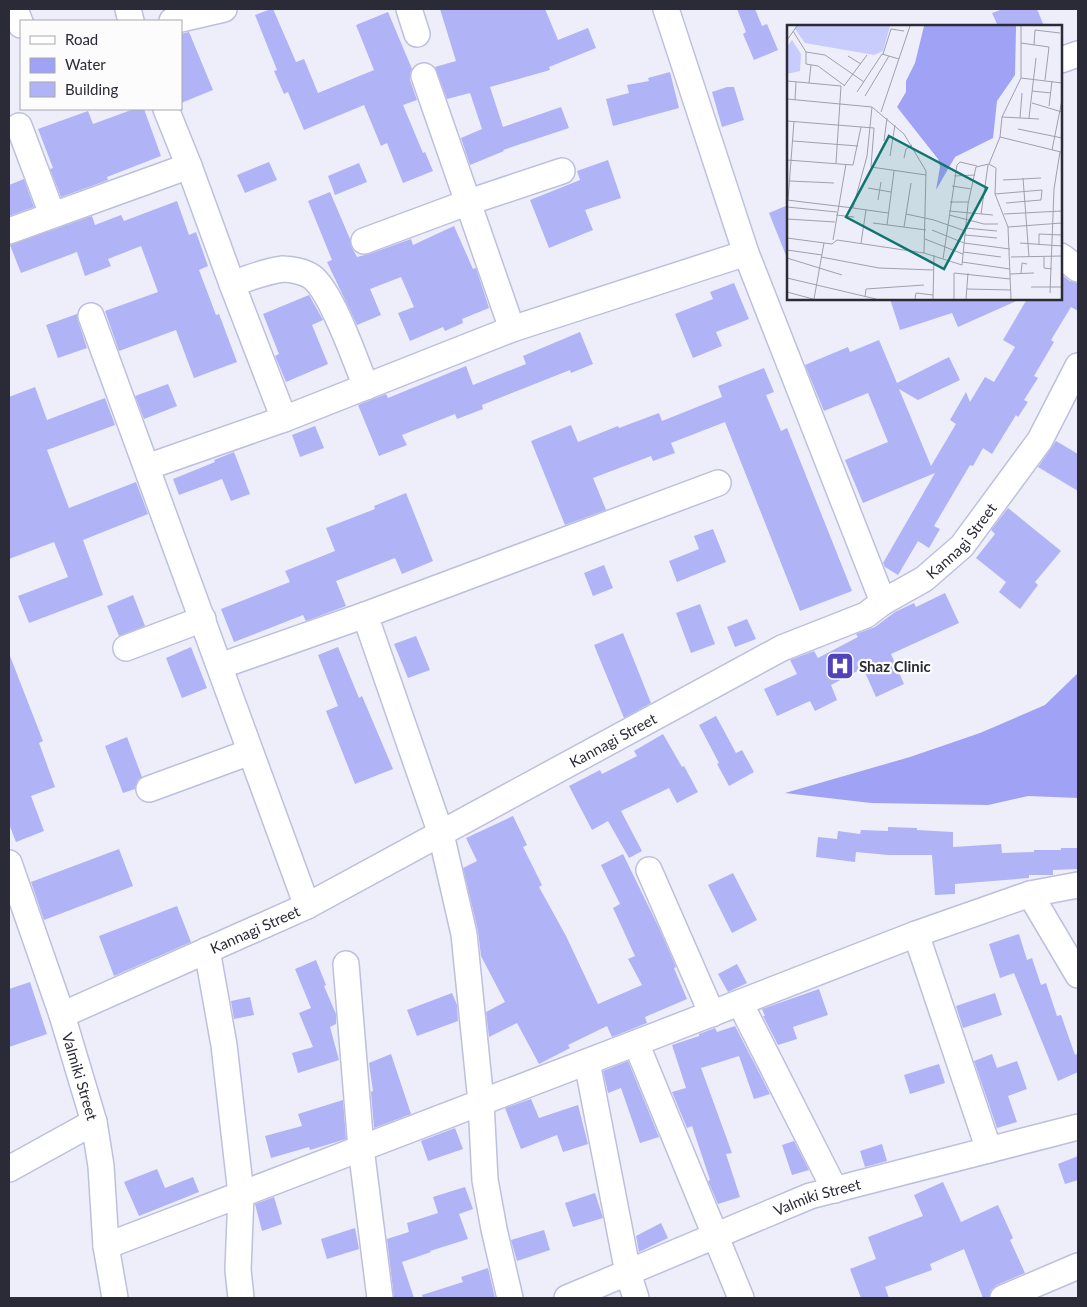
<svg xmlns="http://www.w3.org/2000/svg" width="1087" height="1307" font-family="Lato,sans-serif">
<rect width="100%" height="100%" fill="#edeefa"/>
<path fill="#9fa2f5" d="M1078,673v125l-50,-2 -40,9 -117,-2 -86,-10 125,-36 70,-24 65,-28z"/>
<path fill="#b0b3f6" d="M271,9h2l23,53 8,-3 14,34 56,-23 -18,-45 32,-13 24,57 -2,5v6l7,20 -14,5 20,48 2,-1 8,19 -30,12 -16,-40 -6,3 -17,-41 -60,25 -16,-38 -4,2 -10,-23 3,-1 -22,-55z
M440,9h105l13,31 30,-12 8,20 -47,19 1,3 -60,17 13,40 58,-20 8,21 -66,22 1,1 -34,14 -9,-27 21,-9 -12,-36 -23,6 -12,-32 21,-6z
M737,9h18l7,17 5,-2 11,26 -24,10 -11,-26 3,-2z
M1003,9h34l7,17h-46l-6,-13z
M189,32l24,58 -32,13v-69z
M670,72l9,36 -66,18 -7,-27 23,-6 -2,-8 22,-4 -1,-3z
M727,87h7l10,33 -22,7 -10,-35z
M134,109h10l17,47 -54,21 1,3 -47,17 -11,-28 3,-1 -15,-39 50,-18 5,13z
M608,160l13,38 -36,12 8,20 -44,18 -19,-48 50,-20 -3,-9z
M269,162l8,18 -32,13 -8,-18z
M359,163l8,19 -32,13 -7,-19z
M24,179l10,28 -25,9v-31z
M330,192l20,47 1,7 6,11 12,-3 42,-15 2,6 41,-19 19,43 3,-1 13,40 -27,11 1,4 -18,8 -2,-4 -33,14 -12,-28 16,-6 -13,-30 -31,12 11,26 -24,10 -30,-63 5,-2 -24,-59z
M177,201l12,34 7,-3 12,34 -9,4 17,45 3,-1 18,48 -43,16 -18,-48 -57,21 -14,-40 53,-19 -17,-46 -33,13 3,7 -26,10 -8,-24 -56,21 -11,-28 82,-29 3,9 26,-10 3,6z
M788,205v53h-1l-18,-45z
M1061,274l9,7 8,2v28l-7,-4 -20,33 3,2 -20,34 4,2 -14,22 4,2 -10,15 -2,-2 -24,39 -9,-6 -10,18 -3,-1 -36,61 6,3 -11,19 -11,-7 -20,34 -13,-8 -2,-4 52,-90 -72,30 -18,-43 43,-18 -20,-49 -44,18 -19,-46 43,-18 2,5 29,-12 18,43 52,-26 11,23 -42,20 -19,-11 32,77 25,-42 -6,-4 16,-28 4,10 15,-25 9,5 21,-35 -12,-7 24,-41h34z
M734,283l15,36 -33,13 6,14 -29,12 -18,-44 38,-15 -3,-7z
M309,295l14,25 -11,5 16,39 -42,18 -11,-26 4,-2 -16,-40z
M890,299h131l-63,28 -6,-14 -52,17z
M77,314l1,7 9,27 -29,10 -12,-33z
M580,332l13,32 -22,9 -1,-3 -48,19 -40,16 1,4 -26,10 -2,-5 -53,21 5,10 -28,11 -21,-51 28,-11 2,4 78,-32 7,19 53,-21 -3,-8z
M764,368l10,24 -8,3 15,36 6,-3 65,163 -52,20 -75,-189 -54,21 4,10 -22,8 -2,-5 -58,22 13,32 -41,15 -34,-84 40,-16 7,17 40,-16 1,2 40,-15 3,8 60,-24 -4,-11z
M168,384l9,22 -33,13 -9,-23z
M35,387l12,33 58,-22 10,27 -68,25 22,58 67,-26 12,32 -65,26 20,55 -74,28 -11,-27 50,-19 -14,-35 -45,17v-162z
M315,426l9,22 -24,9 -8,-22z
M1056,441l22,13v37l-40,-24z
M234,452l16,42 -19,7 -9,-22 -43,16 -6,-16 42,-17 -1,-2z
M406,493l27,68 -31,13 -7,-16 -59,23 10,25 -40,15 -3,-6 -69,27 -13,-33 69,-27 -5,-11 50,-20 -9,-23 49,-19 -1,-3z
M1008,508l53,43 -26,31 3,3 -18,24 -21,-17 7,-10 -30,-24 19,-24 -4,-4z
M713,529l13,33 -49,20 -8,-21 30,-12 -5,-13z
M604,565l9,23 -20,8 -9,-23z
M945,593l14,30 -68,31 13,30 -28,13 -13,-29 -32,17 6,15 -22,11 -5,-10 -33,15 -13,-27 33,-15 -7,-14 24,-9 4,7 40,-21 -2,-3 19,-7 20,-15 19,-9 2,4z
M133,595l12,31 -26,10 -12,-30z
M700,604l15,40 -24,9 -15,-40z
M747,619l9,20 -21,8 -8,-20z
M623,633l28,70 -27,15 -30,-73z
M416,636l14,34 -22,8 -14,-34z
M191,647l16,41 -25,10 -16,-40z
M338,647l21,51 3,-2 31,73 -38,15 -29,-73 12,-5 -20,-51z
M9,656h1l33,85 -4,2 16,44 -24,9 13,35 -28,11 -7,-18z
M716,716l20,37 6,-3 12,22 -25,14 -12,-22 2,-1 -20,-38z
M663,734l19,33 2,-1 14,26 -21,11 -8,-15 -48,23 21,40 -13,7 -21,-37 -16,9 -23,-44 31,-16 2,4 35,-18 -3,-5z
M127,737l15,40 -4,3 -3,9 -12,4 -18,-47z
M513,816l14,29 -4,2 19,38 -3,2 27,49 32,68 44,-19 -14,-26 7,-3 -22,-48 7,-4 -19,-39 22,-11 36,74 17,39 -2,1 13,31 -42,18 2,6 -35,14 -5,-11 -39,19 2,3 -31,16 -22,-41 -28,14 -3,-25 19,-10 -24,-46 -3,-25 -15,-63 14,-7 -11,-23z
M888,827l29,1v2l36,2v15l48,-3 1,9 32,-1v-2h27v-2h17v21l-25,1v5h-24v3l-74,6v10l-20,1 -3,-40h-44l-32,-3 -1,10 -39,-5 2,-20 19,2 1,-8 22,3 1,-4 27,1z
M119,849l14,37 -89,34 -13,-38z
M733,873l24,47 -25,13 -24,-48z
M177,906l14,36 -77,34 -15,-40z
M1019,934l8,26 5,-2 9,27 5,-2 11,33 4,-1 14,40 3,-2v19l-20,9 -44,-108 -14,5 -11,-34z
M316,960l10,25 -2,1 12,28v10l-6,3 9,33 -41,13 -6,-20 21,-6 -14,-34 12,-5 -16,-39z
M737,964l10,19 -19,9 -10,-18z
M30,982l17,52 -38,13v-58z
M819,989l9,26 -35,12 4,12 -19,6 -15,-29h2l-3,-7z
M452,993l5,12 1,16 -41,15 -10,-26z
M995,993l7,22 -39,13 -7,-22z
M250,997l4,18 -20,4 -3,-18z
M735,1026l35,68 -16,5 -15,-43 -38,12 31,85 -6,1 14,43 -22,7 -10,-23 2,-1 -18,-54 -5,2 -15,-36 14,-4 -14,-43 27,-9v-2l16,-6 2,4z
M391,1054l20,60 -37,14 -3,-36 2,-1 -4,-28z
M992,1054l5,14 20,-7 10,28 -19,7 9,26 -20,6 -23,-67z
M628,1061l31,76 -19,6 -19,-55 -13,5 -5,-22z
M939,1064l6,19 -35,11 -6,-19z
M531,1099l8,19 39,-13 10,39 -25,8 -6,-17 -36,14 -16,-41z
M343,1100l3,39 -36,11 -1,-3 -38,11 -6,-22 37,-10 -4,-12z
M455,1128l8,21 -35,12 -7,-20z
M794,1141l15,29 -17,5 -10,-30z
M882,1144l5,17 -22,6 -5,-16z
M1078,1156v24l-13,4 -7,-20z
M157,1169l8,19 28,-11 6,15 -60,24 -15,-34z
M943,1182l18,40 37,-17 15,33 -3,2 15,33 -28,12 -6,5 -2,8h-6l-19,-49 -34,15 2,6 -47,17 4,11h-28l-11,-29 26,-10 -8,-22 55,-21 -9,-21z
M465,1187l8,22 -14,5 9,25 -38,12 1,1 -29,10 12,36h-20l-7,-59 22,-7 -2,-9 31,-10 -5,-16z
M595,1193l8,25 -30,9 -8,-24z
M274,1197l8,27 -20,7 -7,-27z
M661,1223l7,15 -29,14 -3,-16z
M355,1228l4,21 -32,10 -6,-20z
M544,1230l6,20 -33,11 -6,-21z
M488,1268l7,30h-72l-1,-3 41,-13 -2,-5z"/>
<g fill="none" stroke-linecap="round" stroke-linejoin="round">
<g stroke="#bdc0dd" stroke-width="28">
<g id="minor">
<path d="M15,9l6,16"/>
<path d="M128,9l3,12"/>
<path d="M409,9l8,25"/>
<path d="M666,9l80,244 137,349"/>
<path d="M172,21l52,-12"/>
<path d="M1061,60l17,-6"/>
<path d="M424,76l88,253"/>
<path d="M166,109l23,57 43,118 52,135"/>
<path d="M19,126l33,88"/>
<path d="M9,231l180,-65"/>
<path d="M364,241l105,-39 93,-31"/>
<path d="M1061,256l17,13"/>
<path d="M232,284c16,-6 34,-13 51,-15 9,0 22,3 29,8 20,15 44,85 54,110"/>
<path d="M91,316l216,590"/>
<path d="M147,467l137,-48 228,-90 234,-76"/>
<path d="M365,615l76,219 23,100 17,168 4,78 9,49 16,69"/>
<path d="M126,648l77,-29"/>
<path d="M220,666l145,-51 353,-132"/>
<path d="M149,789l101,-37"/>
<path id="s1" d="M9,863l53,152 32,107 7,44 5,80 9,52"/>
<path d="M649,870l63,144"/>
<path d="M1030,894l48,81"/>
<path d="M916,934l73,216"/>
<path d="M207,950l17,95 17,149 -3,76 3,28"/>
<path d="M346,964l15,184 19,150"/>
<path d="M740,1003l95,187"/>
<path id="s2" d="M62,1015l245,-109 475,-258 84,-33 17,-13 41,-23 38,-33 78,-106 38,-74"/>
<path d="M636,1043l105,255"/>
<path d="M587,1062l41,211 8,25"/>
<path d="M9,1169l85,-47"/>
<path d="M106,1246l530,-203 280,-109 114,-40 48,-9"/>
<path id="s3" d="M567,1298l243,-102 268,-69"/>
<path d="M1003,1298l75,-32"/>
</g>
</g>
<use href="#minor" stroke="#fff" stroke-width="25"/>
</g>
<defs>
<g id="hospital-square" transform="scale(1.4375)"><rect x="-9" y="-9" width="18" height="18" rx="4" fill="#5144bb" stroke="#fcfcfc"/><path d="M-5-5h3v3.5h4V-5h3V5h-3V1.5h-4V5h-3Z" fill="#fff"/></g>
</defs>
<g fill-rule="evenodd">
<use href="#hospital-square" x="840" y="666"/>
</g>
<g text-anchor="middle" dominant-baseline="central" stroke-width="4.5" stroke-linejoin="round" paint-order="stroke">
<g font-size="15" fill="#2a2b36" stroke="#fcfcfc">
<text stroke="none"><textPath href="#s2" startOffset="1021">Kannagi Street</textPath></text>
<text stroke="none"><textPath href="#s2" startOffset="616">Kannagi Street</textPath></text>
<text stroke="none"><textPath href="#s2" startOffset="211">Kannagi Street</textPath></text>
<text stroke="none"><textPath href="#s1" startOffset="225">Valmiki Street</textPath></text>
<text stroke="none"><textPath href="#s3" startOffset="270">Valmiki Street</textPath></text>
</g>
<g font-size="15" font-weight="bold" fill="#2a2b36" stroke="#fcfcfc" text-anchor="start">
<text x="859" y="666">Shaz Clinic</text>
</g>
</g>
<g transform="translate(787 25)">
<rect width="275" height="275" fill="#edeefa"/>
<path d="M9,1h94l-7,25 -9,4 -69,-12 -10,-14zM5,15l9,14 -1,17 -13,3v-27z" fill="#c8ccfd"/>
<path d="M137,1h92v2l-1,47 -18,26 -4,37 -38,19 -19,33 4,-23 -2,-8 -41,-52 9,-15v-11l9,-18z" fill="#9fa2f5"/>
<path fill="none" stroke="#9fa0ac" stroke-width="1" d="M6,6l13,21v12l12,2 27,20M0,15l10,-14M234,18l28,4 -4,33M247,20l1,-15 25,3M19,27l19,3 39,27M96,29l8,-25 13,2M61,31l13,8M234,53l41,5M0,56l54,5M22,58l2,-18M57,61l23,-31M245,66l19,2M70,67l25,-38 17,5M78,71l24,-40M0,74l85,8 32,27 22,37 -2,82M8,75l1,-18M245,78l30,9M262,81l3,-25M94,87l29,-86M215,92l37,2M233,93l2,-25M242,93l7,-60M0,96l87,7 -3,39 55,8M231,104l44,9M213,112l61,15M6,116l65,5M97,116l3,-23M265,125l10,-50M103,131l5,-31M117,133l2,-9 6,-4M0,135l66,5 8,-38M49,138l5,-77M202,139l11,-27 2,-20 19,-39v-52M202,139l7,4 -1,26 13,33 3,72M167,151l21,-1M236,153l6,79M216,155l38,-2M3,156l44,2M165,161l19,3M81,163l23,4M208,169l47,-4 -1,10 -35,3M0,175l66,8 14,-52 5,-49M1,175l6,-79M91,175l3,-18M163,177h18M0,182l50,5M66,183l35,5M162,186l44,4M119,189l28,6 31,11M194,189l7,-49M217,189l58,-3M49,190l18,2M162,190l35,9h14M0,194l48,3M86,198l53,7M100,200l7,-54M117,202l7,-44M221,202l54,-4M178,203l32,3M145,205l32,13 46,6M178,210l32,3M0,213l45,6 5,-4 87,13 38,12 6,-61 8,-37 13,-3M138,214l38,15M46,215l13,-76M74,218l5,-33M233,218l42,3M252,220v-11l23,1M0,225l35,5M176,227l38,5M34,232l58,11 55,2M224,232l51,-1M257,232v11l8,1M0,233l55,17M156,234l14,-94 3,-3 17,4M175,237l48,7M223,249l24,-1M234,249l1,-11 5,1M0,253l89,21M244,262h31M180,264l44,1M0,267l26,7M263,268l4,-104 6,-37M78,272l1,-8 58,-4M27,274l10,-56M128,274l1,-6 17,2M146,274l1,-44M167,274v-26l56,6M179,274l2,-26"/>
<path fill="#0f766e" fill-opacity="0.15" stroke="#0f766e" stroke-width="2.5" d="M102,111l98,52 -43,81 -98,-52z"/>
<rect width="275" height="275" fill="none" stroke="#2a2b36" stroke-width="2.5"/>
</g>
<rect width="1087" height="1307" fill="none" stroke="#2a2b36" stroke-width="20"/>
<rect x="20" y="20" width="162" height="90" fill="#fcfcfc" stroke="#a8a8ad"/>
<rect x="30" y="36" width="25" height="8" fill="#ffffff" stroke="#a8a8ad"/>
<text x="65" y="45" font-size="15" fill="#2a2b36">Road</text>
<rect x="30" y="58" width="25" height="15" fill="#9fa2f5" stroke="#a8a8ad"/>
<text x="65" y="70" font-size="15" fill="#2a2b36">Water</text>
<rect x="30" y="82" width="25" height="15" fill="#b0b3f6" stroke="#a8a8ad"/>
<text x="65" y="95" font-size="15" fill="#2a2b36">Building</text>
</svg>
